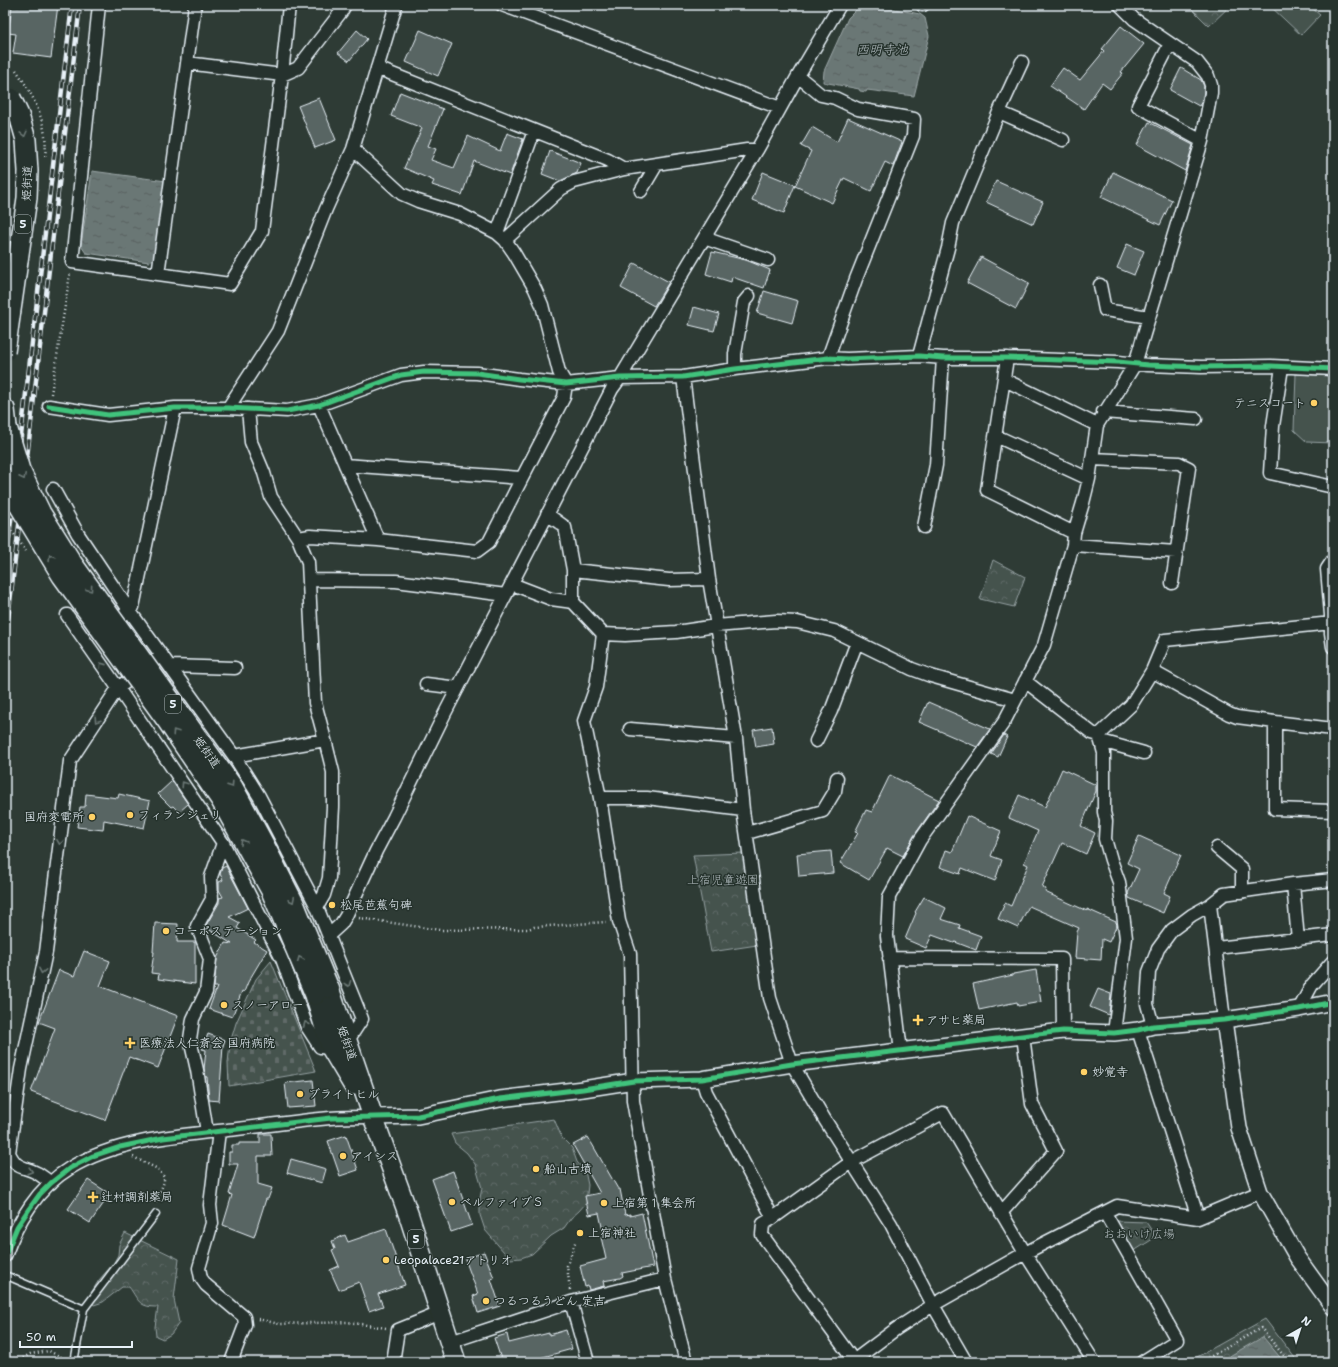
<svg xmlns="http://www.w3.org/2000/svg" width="1338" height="1367" font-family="'Shantell Sans','Klee One',sans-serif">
<defs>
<pattern id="forest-crowns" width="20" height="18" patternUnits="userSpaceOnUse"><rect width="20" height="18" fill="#45524e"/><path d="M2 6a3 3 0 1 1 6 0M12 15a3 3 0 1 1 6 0" fill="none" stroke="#606b68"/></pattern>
<pattern id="cemetery-stones" width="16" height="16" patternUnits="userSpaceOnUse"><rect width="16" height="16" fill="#45524e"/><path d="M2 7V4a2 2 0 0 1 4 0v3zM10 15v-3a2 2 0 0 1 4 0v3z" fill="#606b68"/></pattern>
<pattern id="water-ripples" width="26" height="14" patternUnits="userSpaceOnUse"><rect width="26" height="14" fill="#6b7775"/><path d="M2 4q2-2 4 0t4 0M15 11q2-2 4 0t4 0" fill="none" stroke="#586060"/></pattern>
</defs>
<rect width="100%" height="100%" fill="#2e3b35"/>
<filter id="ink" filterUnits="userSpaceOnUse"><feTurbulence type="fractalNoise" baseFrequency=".025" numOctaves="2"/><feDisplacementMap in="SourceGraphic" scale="8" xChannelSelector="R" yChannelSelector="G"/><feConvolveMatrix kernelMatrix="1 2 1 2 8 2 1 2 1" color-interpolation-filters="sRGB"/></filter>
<g filter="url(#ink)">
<path fill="url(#forest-crowns)" stroke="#96a2a3" d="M1188,5h43l-22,21z
M993,560l32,17 -11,30 -34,-8z
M743,853l14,92 -46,7 -18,-97z
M554,1119l8,19 10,10 5,14 8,9 3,14 -2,18 -7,8 -8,7 -7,10 -13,8 -19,18 -11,4 -11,1 -25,-29 -5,-15v-17l2,-10 -7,-24 -8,-11 -12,-10 -4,-9z
M1116,1221l30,1 10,15 -22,14z
M125,1233l54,26 -5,40 5,24 -8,11 -8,5 -7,-3 -1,-9 3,-20c-4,0 -10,0 -14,-2 -7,-3 -10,-12 -15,-18h-7l-19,15 -9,3 -6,-7 11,-18 14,-16 5,-9 1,-10z
M1265,1319l33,43h-110z"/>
<path fill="url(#cemetery-stones)" stroke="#96a2a3" d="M271,961l45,110 -87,15 -1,-23 2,-20 6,-20 20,-44z"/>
<path fill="#45524e" stroke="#96a2a3" d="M1269,5h39l12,10 -19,20z
M1296,374l37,2v67l-26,-1 -13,-12z"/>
<path fill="url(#water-ripples)" stroke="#9da8a9" d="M861,5h13l46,9 5,4 4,18 -15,60 -47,-6 -1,2 -6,-1 -1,-2 -36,-7 1,-11 24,-53z
M92,171l74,10 -10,75 -7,6 -63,-9 -5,-7z
M1263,1337l21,25h-65z"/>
<path fill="#596563" stroke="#e8f1f8" d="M20,5h38l-7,53 -38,-5 3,-19 -8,-1 4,-27 7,1z
M1121,26l23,18 -23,28 2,1 -13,16 -8,-6 -18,26 -34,-23 13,-18 17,12 24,-29 -2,-2z
M357,30l10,9 -18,22 -11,-8z
M420,30l32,14 -14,32 -32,-14z
M1181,68l20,12 3,6v6l-2,9 -3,5 -29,-16z
M400,92l43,17 -15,37 8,3 -5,11 23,8 14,-32 32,15 7,-18 16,6 -13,36 -36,-14 -12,34 -30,-10 2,-4 -30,-13 18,-40 -31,-12z
M319,98l17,42 -21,8 -17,-42z
M848,118l54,24 -9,24 -8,-4 -14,29 -27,-13 -12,25 -37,-17 16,-35 -10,-5 11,-19 25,15z
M1149,122l44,23 -8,26 -48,-26z
M550,151l31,12 -4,10 -17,8 -18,-7z
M763,172l32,13 -11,28 -32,-13z
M1113,172l59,28 -12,25 -59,-28z
M996,181l47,21 -10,22 -47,-22z
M1127,244l17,7 -10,24 -17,-7z
M712,252l34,8 24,10 -6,18 -32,-11 -1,5 -25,-8z
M981,257l48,26 -13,26 -49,-26z
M634,263l35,19 -15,24 -33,-18z
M764,291l34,10 -6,22 -35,-10z
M694,307l25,7 -5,17 -25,-6z
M928,702l62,27 -13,18 -58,-25z
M772,727l2,17 -18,3 -3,-17z
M1004,735l3,2 -9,20 -7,-3z
M1062,769l34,16v6l-15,35 14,7 -9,21 -24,-11 -20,44 4,2 -1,3 42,19v-2l29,13 1,3 -8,17 -7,-3 -1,21 -26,-2 2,-26 2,-4 -50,-22 -11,22 -20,-9 7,-16 6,3 17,-41 -4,-2 14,-32 -29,-13 10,-23 26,12z
M890,775l49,25 -25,36 -11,20 -16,-8 -18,32 -29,-17 18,-30 -3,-1 11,-22 6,2z
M172,781l16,23 -9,8 -6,-6 -2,1 -13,-13z
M86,794l32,4 1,-4 31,7 -6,27 -40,-8 -1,10 -26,-3 3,-20h5z
M967,816l34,15 -10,25 11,4 -7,21 -33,-13 -2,6 -20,-7 6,-17 6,2z
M1139,836l42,19 -17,38 6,3 -7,17 -34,-15 -1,-5 11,-24 -12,-6z
M831,851l2,22 -34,3 -2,-22z
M226,866l22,42 -19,9 11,6 -3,5 19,12 -2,2 13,8 -19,32 -4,10 -2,-1 -10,26 -23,-8 8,-22h-3l3,-29 8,-15 7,1 -27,-17 14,-24v-5l4,-1 -4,-7v-8l4,-2 -3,-6 2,-6z
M924,897l22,11 -5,11 19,6 -1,3 22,8 -5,14 -21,-8 -1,1 -22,-8 -6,13 -21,-9 11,-26 -1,-1z
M155,923l23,1 -1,18h18v42l-37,-5 1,-5 -8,-1 3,-21h-1z
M84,951l26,10 -10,25 78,30 -20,52 -29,-11 -24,63 -74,-28 24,-64 -16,-6 20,-52 15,6z
M1036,970l5,32 -23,4 -1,-4 -38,8 -6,-26 40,-9v-1z
M1098,989l13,5 -2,21 -19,-8z
M208,1034l17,6 -2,6 -4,55 -10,-1 -2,-23h-1l-2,-8 2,-19 -4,-1z
M313,1080l3,26 -28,2 -3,-25z
M260,1134h11l1,22h-14v28l14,4 -4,11h-2l-12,38 -31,-12 9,-30 -3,-1 9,-30h-9v-12h3v-7h7v-2h21z
M346,1135l12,35 -18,6 -12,-35z
M588,1137l30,52h2l5,26 5,-1v2l12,-3 11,54 -31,6 1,3 -3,2 -17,3 1,5 -15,4 -1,-4 -3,1 -5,-21 26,-7 -5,-22 3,-1 -5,-23 -10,2 -4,-19 15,-3 -27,-48z
M291,1159l35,10 -4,14 -35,-10z
M453,1171l19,54 -21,7 -19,-53z
M88,1180l22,14 -20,29 -22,-14z
M386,1229l19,56 -27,9 5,12 -14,5 -10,-29 -20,8 -9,-20 9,-4 -7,-16 3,-1 -3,-8 13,-6 3,7z
M484,1252l10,26 -3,1 9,27 -22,7 -5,-17 5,-2 -13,-35z
M566,1330l6,19 -47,13h-23l-8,-24 13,-4 2,9 40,-10v2z"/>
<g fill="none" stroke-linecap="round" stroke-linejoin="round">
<g stroke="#e8f1f8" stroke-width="9">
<path id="service" d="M5,1275l79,34
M74,1362l10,-53 72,-95"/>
</g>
<g stroke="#e8f1f8" stroke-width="15">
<path id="minor" d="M99,5l-27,257 158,22 32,-53 20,-156 7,-70
M502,5l278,103
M922,5h1
M1170,44l-32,62 64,35
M187,63l95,12 16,-7 43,-56 4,-7
M377,68l231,92 16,9 123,-19h10
M798,76l23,19 14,3 23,11 56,10 -1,17 -57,143 -28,79
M999,112l64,28
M353,149l49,45 16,7 42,13 37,19 37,-102
M641,191l16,-27
M704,238l64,22
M505,240l56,-51 13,-7 50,-13
M158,274l37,-269
M1100,285l5,25 44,7
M919,356l29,-108 5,-25 46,-111 23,-50
M1007,358l-20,132 87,43
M1282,367l-9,59 -3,47 63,14
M735,369v-15l9,-52 5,-6
M683,377l26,202 27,159 7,72 27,188 22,66 33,56 66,104 42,81 33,57
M1005,380l92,45
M319,405l59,135
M49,406l59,9 67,-7h53l59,3 32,-6 82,-30 23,-3 53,1 42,6 47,5 54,-6 63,-1 52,-8 93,-11 19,1 72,-3 24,2h64l111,4 30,3 53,2 70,-1 62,3
M228,408l50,-77 48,-122 27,-60 43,-144
M248,409l3,33 13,31 7,24 27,41 10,24 7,141 10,37 8,32v35l-4,71 -5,17 -7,12
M1103,412l93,7
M996,436l93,43
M1092,459l87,4 10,5 -17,115
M345,465l176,13
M53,489l25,45 51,76 105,146 25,40 58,111 45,112 -15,23
M547,514l18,13 8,43v32l30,32 22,1 51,-3 40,-6 60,-5 21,1 37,9 78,38 19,7 84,24
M924,527l12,-62 7,-107
M298,538l12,-2 68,4 99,11 12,-9 75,-145 2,-13 -7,-12 -17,-67 -7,-16 -21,-36 -9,-13 -8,-7
M1073,545l103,7
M1333,560l-6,9 4,46v18l2,14
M573,570l96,10 40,-1
M309,580l87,1 110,14
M512,584l39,15 22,3
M67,615l51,73 105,155 59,116 25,68 13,20 11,1
M109,626l24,-19 42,-199
M603,634l-7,53 -12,34 16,77 19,123 11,33 3,147 32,178 21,83
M170,666l65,2
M1152,671l77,43 8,3 38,5 58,7
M1025,681l67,52 7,2 32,-30 21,-34 13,-31 157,-16h11
M426,684l32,4
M1275,722v87l58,2
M630,729l106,9
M1099,735l5,18v59l2,9 -1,18 6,21 8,22 7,56 -12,95
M816,741l15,-30 26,-69
M1101,741l43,12
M234,756l91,-16
M600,798h47l96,12
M747,833l76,-22 12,-20 2,-13
M1217,848l25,21v23
M1293,884l5,56
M1210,905l14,-11 69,-10 40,-4
M329,935l12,-11 5,-8 30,-65 18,-34 51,-104 167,-324 8,-11 137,-228 41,-74 42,-71
M1216,948l117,-13
M889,958l173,1 1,72
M1299,1009l13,-24 21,-24
M1153,1026l-6,-22 2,-32 9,-23 14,-19 20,-15 18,-10 14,115
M1138,1030l60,188
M901,1051l-14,-115 2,-39 31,-57 84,-118 40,-77 29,-100 1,-12 9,-30 6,-24 8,-54 38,-61 67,-223 9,-48v-8l-3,-9 -11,-14 -63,-43 -14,-14
M702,1079l4,13 67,126
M219,1131l-9,74 2,18 -13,45 2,10 5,7 38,32 1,8 -14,37
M207,1132l-10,-62 -7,-31 3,-20 13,-27 4,-33 -13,-33 15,-27 -1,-22 12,-34
M51,1183c-4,-3 -9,-7 -14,-10 -15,-8 -19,-2 -28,-20l12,-84 25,-117 24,-191 48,-73 44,-33
M1001,1213l55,-62 -24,-47 -9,-68
M1105,1213l72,127 -35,22
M5,1256c12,-34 33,-69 65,-88 47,-29 114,-33 167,-39 31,-4 62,-8 93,-11 14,-1 28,-1 43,-1
M571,1302l17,60
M450,1342l121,-40 94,-23
M854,1361l-92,-126 1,-11 10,-6 78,-56 92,-49 82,140 69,109
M393,1362l5,-32 42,-17
M852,1362l44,-33 37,-24 92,-52 92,-47 81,12 62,-26"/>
</g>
<g stroke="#e8f1f8" stroke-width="18">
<path id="tertiary" d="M1224,1020l15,108 21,64 37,65 36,50
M373,1117l45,-1 82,-17 83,-10 51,-8 68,-2 90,-15 271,-33 51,2 24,-3 15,-4 71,-6 75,-11 34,-7"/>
</g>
<g stroke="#e8f1f8" stroke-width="22">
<path id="primary" d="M5,135l6,45 -1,21 -5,31
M5,409l2,18
M329,988l44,129 36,99 47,146
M315,995l16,53 22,37"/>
</g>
<path stroke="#e8f1f8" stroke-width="2.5" stroke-dasharray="1 3" stroke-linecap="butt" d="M16,70c18,26 33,55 29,88
M51,394l19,-120
M359,918l81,12 88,-1 6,-2 72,-5
M133,1157l25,12 6,8v5l-9,22
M570,1290l-3,-24 9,-26
M258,1319l21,5 69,-2 38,6
M16,1362l14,-8 19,-3 16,8
M1201,1362l60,-34 28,34"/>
<use href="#service" stroke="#26332d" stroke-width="6"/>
<use href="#minor" stroke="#26332d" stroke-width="12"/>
<use href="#tertiary" stroke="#26332d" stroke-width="15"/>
<use href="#primary" stroke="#26332d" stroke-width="19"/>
<g stroke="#e8f1f8" stroke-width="4.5">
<path id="rail" d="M5,571l67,-566
M5,645l75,-640"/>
</g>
<use href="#rail" stroke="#26332d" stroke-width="3" stroke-dasharray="9" stroke-linecap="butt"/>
<g stroke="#e8f1f8" stroke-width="22" stroke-linecap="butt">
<path id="primary-bridge" d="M5,352l22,-154 1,-27 -2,-31 -7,-25 -8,-17
M7,427l13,43 21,43 32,51 160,223 32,59 29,57 35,85
M5,478l7,16 50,82 105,145 53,78 51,92 44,104"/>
</g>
<path stroke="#e8f1f8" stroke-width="2.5" stroke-dasharray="1 3" stroke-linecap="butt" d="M5,521l21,30"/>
<use href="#primary-bridge" stroke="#26332d" stroke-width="19"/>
<g stroke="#26332d" stroke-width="8">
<path id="cycleway" d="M49,406l59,9 67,-7h53l59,3 32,-6 82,-30 23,-3 53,1 42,6 47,5 54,-6 63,-1 52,-8 93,-11 19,1 72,-3 24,2h64l111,4 30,3 53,2 70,-1 62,3
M5,1256l12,-29 12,-18 11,-15 11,-11 19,-15 23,-12 27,-9 43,-9 168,-20 87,-2 82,-17 83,-10 51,-8 68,-2 90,-15 271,-33 51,2 24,-3 15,-4 71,-6 75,-11 34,-7"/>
</g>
<use href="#cycleway" stroke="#40c37c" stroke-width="5"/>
</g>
<defs><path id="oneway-chevron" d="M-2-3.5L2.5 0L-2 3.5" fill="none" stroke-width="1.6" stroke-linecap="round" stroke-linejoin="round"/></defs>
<g stroke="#6a7674">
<use href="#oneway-chevron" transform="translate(24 134) rotate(76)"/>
<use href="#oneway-chevron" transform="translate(23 477) rotate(64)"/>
<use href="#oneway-chevron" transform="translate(51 557) rotate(-122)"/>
<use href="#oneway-chevron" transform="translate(90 589) rotate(54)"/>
<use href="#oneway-chevron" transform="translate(102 665) rotate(-125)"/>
<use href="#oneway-chevron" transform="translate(97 720) rotate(123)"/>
<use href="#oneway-chevron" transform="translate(175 732) rotate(-124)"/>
<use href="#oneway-chevron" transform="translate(184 784) rotate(-124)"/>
<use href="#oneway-chevron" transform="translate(231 785) rotate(57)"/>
<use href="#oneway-chevron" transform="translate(60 842) rotate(97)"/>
<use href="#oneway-chevron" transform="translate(243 842) rotate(-119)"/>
<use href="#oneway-chevron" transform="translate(292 900) rotate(64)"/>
<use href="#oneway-chevron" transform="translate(300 959) rotate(-112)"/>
<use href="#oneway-chevron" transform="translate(42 971) rotate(102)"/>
<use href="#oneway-chevron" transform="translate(348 984) rotate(69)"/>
<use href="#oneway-chevron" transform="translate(306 1024) rotate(-113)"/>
<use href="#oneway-chevron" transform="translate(30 1171) rotate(17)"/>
</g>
</g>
<g fill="#ffd166" stroke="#26332d" stroke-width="1.5">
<circle cx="1314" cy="403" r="4"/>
<circle cx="130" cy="815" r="4"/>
<circle cx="92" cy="817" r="4"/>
<circle cx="332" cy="905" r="4"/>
<circle cx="166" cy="931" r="4"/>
<circle cx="224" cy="1005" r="4"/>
<path d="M916 1014h4v4h4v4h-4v4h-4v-4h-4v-4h4z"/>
<path d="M128 1037h4v4h4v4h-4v4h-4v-4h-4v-4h4z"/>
<circle cx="1084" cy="1072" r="4"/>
<circle cx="300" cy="1094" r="4"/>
<circle cx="343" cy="1156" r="4"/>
<circle cx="536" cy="1169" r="4"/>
<path d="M91 1191h4v4h4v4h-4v4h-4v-4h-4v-4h4z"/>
<circle cx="452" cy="1202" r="4"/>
<circle cx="604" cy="1203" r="4"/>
<circle cx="580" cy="1233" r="4"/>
<circle cx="386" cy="1260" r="4"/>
<circle cx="486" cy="1301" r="4"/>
</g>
<g text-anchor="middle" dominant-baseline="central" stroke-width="3" stroke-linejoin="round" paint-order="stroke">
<g fill="#26332d" stroke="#aeb8bb" stroke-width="1">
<rect x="15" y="215" width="16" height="18" rx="3"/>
<rect x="165" y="695" width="16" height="18" rx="3"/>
<rect x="408" y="1230" width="16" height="18" rx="3"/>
</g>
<g font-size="11" font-weight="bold" fill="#e8f1f8">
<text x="23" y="224">5</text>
<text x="173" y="704">5</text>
<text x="416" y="1239">5</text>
</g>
<g font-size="12" fill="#e8f1f8" stroke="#26332d">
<text transform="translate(27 183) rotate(-88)">姫街道</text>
<text transform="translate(207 752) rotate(54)">姫街道</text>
<text transform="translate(347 1043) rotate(71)">姫街道</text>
</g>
<g font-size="12" fill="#e8f1f8" stroke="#26332d" text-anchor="start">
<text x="1306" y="403" text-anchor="end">テニスコート</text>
<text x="138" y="815">フィランジェリ</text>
<text x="84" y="817" text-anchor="end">国府変電所</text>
<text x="340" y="905">松尾芭蕉句碑</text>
<text x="174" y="931">コーポステーション</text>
<text x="232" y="1005">スノーアロー</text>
<text x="926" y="1020">アサヒ薬局</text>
<text x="139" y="1043">医療法人仁斎会 国府病院</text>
<text x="1092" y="1072">妙覚寺</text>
<text x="308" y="1094">ブライトヒル</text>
<text x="351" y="1156">アインス</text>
<text x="544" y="1169">船山古墳</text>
<text x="101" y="1197">辻村調剤薬局</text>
<text x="460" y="1202">ベルファイブＳ</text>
<text x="612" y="1203">上宿第１集会所</text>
<text x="588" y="1233">上宿神社</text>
<text x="394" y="1260">Leopalace21アトリオ</text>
<text x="494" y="1301">つるつるうどん 定吉</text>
</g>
<g font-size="12" fill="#afb9bc" stroke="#26332d">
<text x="723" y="880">上宿児童遊園</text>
<text x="1139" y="1234">おおいけ広場</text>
</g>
<g font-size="13" font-style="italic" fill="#b0babd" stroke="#26332d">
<text x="882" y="49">西明寺池</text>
</g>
</g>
<rect width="1338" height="1367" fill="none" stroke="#26332d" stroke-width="20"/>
<rect x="10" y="10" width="1318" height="1347" fill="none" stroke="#e8f1f8" stroke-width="1.5" filter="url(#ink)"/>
<g transform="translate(1300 1329) rotate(39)" stroke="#26332d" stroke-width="3" paint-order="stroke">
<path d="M0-3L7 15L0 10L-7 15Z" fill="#e8f1f8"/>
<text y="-6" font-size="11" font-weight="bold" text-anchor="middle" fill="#e8f1f8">N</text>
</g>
<path d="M20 1341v6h112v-6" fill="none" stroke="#e8f1f8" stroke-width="2"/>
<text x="26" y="1341" font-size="12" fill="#e8f1f8" stroke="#26332d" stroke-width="3" paint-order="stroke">50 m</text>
</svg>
